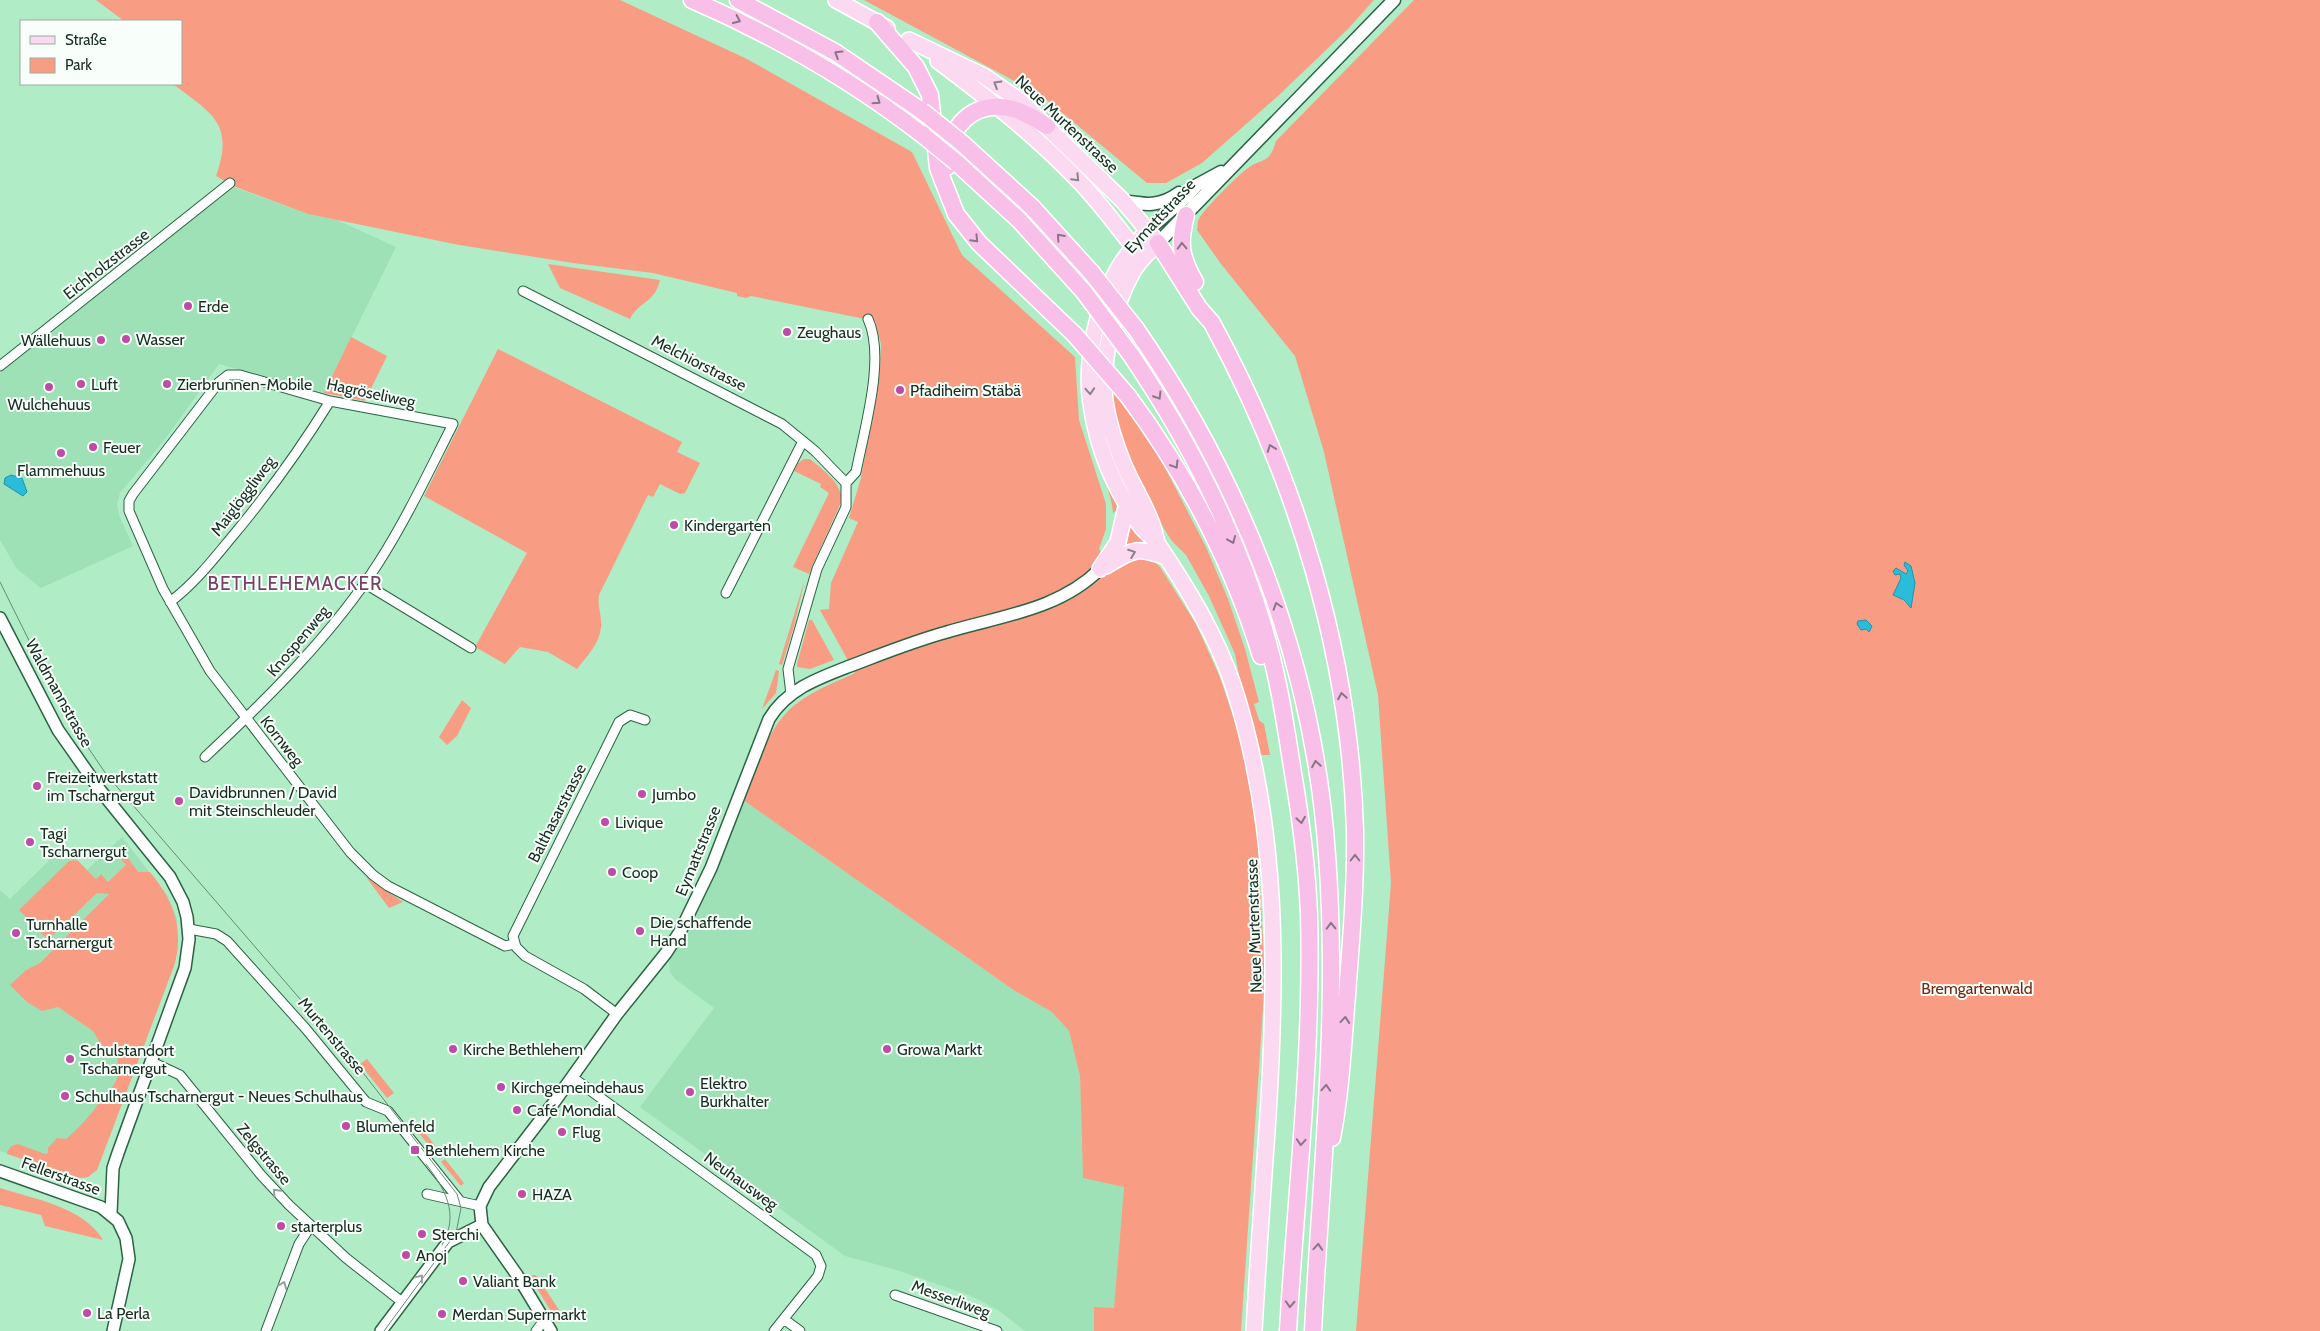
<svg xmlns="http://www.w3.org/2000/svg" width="2320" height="1331" font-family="Cabin,sans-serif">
<rect width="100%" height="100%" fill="#b0ecc6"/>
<path fill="#9ee1b7" d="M233,187l75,27 29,6 59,27 -72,146 -105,-29 -53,74 -46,55 -3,12 2,10 14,31 -92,42 -24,-19 -17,-29v-167z
M743,800l272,191 37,21 17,19 11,45 3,102 41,8 -10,123 -20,18v4h-69l-27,-21 -27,-14 -74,-26 -52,-14 -205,-149 74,-99 -39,-29 -5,-7 -1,-8 2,-7 36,-63z
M122,837l46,59 9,23 1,29 -4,18 -77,204 -9,7 -8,1 -80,-27v-261l10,9 54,-53 23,24z"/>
<path fill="#f89d84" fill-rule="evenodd" d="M96,0h524l127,59 165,93 50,103 113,102 4,63 27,84v25l-7,20 13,21 19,-13h19l10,10 36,57 23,51 21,61 17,90 8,154 -24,351h-147v-24l20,1 10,-121 -41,-9 -3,-102 -11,-45 -17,-19 -37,-21 -272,-191c15,-36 25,-79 60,-101 16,-11 35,-18 52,-26l-35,-63 9,-1 2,-26 27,-61 -9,-4 12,-40 19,-106 1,-28 -6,-23 -124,-25 -5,2 -9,-2v-3l-84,-20 -80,-10 -114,-18 -151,-31 -75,-28 -17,-10c19,-53 -5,-63 -43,-92h8v-63h-57z
M864,0h510l-26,29 -70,67 -76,67 -36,20h-19l-105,-87z
M1414,0h906v1331h-964l35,-448 -13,-188 -54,-243 -29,-96 -74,-92 -24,-34c1,-3 0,-8 2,-11 3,-8 41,-46 49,-51 16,-11 21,-3 28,-27zM1911,566v41l-17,-14 2,-6 4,-2 1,-10 -7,-2 1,-5 10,6 3,-3 -3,-4z
M548,264l112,16c-5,23 -22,22 -30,39l-70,-31z
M351,337l36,19 -22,45 -41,-8z
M498,349l184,93 -5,10 23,11 -15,30 -5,1 -20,-10 -7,13 -5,-2 -49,100c-2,11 3,20 2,32 -1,16 -14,29 -24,42l-29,-17 -28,-5 -15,17 -30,-17 52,-94 -103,-57z
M1083,351l33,148 1,11 -4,3c-2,-25 -15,-46 -22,-70 -9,-29 -11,-61 -8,-92z
M1113,389l35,46 58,112 22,52 17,50 14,53 -5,2 5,16 5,4 6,31h-11l-16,-59 -8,-42 -26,-58 -23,-41 -15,-15 -25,-42 -17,-39 -13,-39 -4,-27z
M804,459h6c14,12 30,22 32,41l-33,74 -16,-7 36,-74 -9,-6 1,-3 -27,-13 4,-8z
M1132,525l12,18 -18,3 5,-20z
M805,579l-11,47 -12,39 -3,-1z
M809,620h3l22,40 -24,9 -13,-2v-3z
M776,670l3,1 -3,22 -14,16z
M462,700l9,8 -14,28 -10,9 -8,-8z
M125,854l13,18h12c23,28 35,57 24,94l-77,204 -9,7 -8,1 -73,-24c1,-7 5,-9 11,-10l27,10 3,-1v-5l9,-10 9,1c14,-12 27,-26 36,-41 3,-6 10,-9 13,-15 5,-9 3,-18 2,-27l-17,-13 -7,-12 -35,-24 -16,4 -15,-9 -17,-17 16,-15 14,-7 69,-69 -12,-1 -49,47 -29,-30 49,-48 6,-2 4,1 18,18 5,-5 7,8 18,-17 -7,-8z
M366,877l37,25 -14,6z
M367,1059l27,34 -7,5 -27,-34z
M420,1126l23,30 -4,3 -4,-7 -20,-23z
M445,1159l19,24 -3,3 -20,-24z
M0,1188c34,11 84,19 103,52l-58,-14 -4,-11 -41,-10z
M529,1275h7l29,44 -7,4z"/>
<path fill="#29bcdb" stroke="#2391a3" d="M11,475l11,3 5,14 -4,4 -19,-12 1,-6z
M1905,562l6,4 4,17 -4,25 -7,-8 -11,-5 8,-17 -1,-4 -5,1 -2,-4 3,-3 10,6 2,-3 -4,-6z
M1866,620l6,6 -3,6 -3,-3 -5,1 -4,-6 1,-3z"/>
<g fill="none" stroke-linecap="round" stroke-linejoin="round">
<g stroke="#2b6344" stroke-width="11">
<path id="minor" d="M523,291l259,133 33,27 31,32
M0,366l230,-183
M364,583l107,65
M726,593l77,-152
M170,602c24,-18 42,-41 61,-64 36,-43 70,-90 99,-137
M791,694l-3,-25 29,-100 29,-62v-24l10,-11c8,-42 30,-114 12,-153
M205,757c63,-59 127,-122 174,-195 28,-44 50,-91 74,-138l-123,-23 -90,-26h-12l-9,7 -86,112 -4,7v10l34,78 47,82 140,181 23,23 15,11 117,60 9,-2
M189,929l27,5 11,7 79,88 60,73 22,9 72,90
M617,1014l-33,-25 -59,-33 -9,-9 -3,-11 106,-214 11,-7 15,5
M152,1062l28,13 81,100 28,30 57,53 56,44
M572,1077l244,178 5,11 -3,10 -44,55
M427,1194l53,12
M895,1295l102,36
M785,1320l15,11
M266,1331l33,-87 11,-17
M536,1331l9,-12"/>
</g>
<g stroke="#2b6344" stroke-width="14">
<path id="tertiary" d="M0,618l58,112 42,60 70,87 13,25 4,15 2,22 -4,29 -67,185 -5,15 -2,45
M0,1171l101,36 17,14 8,17 3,21 -16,72
M381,1331l67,-89 34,-17
M551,1331l-34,-56 -35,-50 -2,-19 9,-19 66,-86 62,-87 49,-61 15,-23 30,-62 58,-149c18,-30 50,-41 81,-53 32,-12 64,-25 97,-34 53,-16 112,-22 153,-63"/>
</g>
<g stroke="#2b6344" stroke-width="15">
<path id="secondary" d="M1123,201c23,4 37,6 56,-8
M1148,230l38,-33 11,-12 24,-13
M1158,243l236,-243"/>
</g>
<g stroke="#fff" stroke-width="18">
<path id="primary" d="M836,0l51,28
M909,40l75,36 35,24 104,101 35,42c-10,10 -21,19 -27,32 -18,33 -30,88 -26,126 3,21 10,42 18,62 11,27 29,51 34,80
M938,61c48,36 96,73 137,116 24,24 43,51 64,77
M1148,230c-10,12 -21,24 -29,37 -21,36 -33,87 -29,129 5,46 23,91 50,129 6,8 14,13 19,21 29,43 57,89 74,139 46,141 44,285 35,431 -5,72 -10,143 -14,215
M1106,566c27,-16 29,-20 60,-9
M1100,569l18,-27 7,-31 10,-7"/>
</g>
<g stroke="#fff" stroke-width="19">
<path id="motorway" d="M692,0c83,36 161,81 232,136
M738,0l97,52 87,59
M877,22l39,45 14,28 8,73 18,46 23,29 96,92
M962,143l70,64 60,66
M957,163l62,57 65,72
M947,167c-1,-38 25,-69 66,-58 12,3 23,11 34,17
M1186,215c-7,28 -6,41 9,67
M1158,243l41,65 13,15c84,155 138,330 143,507 1,55 -4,110 -8,165 -4,48 -6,96 -15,143
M1136,329c108,156 178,335 191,526 12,158 -6,318 -14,476
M1131,355c60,89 109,184 137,288 12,43 18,86 25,130 8,47 14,93 16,141 4,139 -13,278 -21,417
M1128,396c58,78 104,166 133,260"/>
</g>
<use href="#minor" stroke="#fff" stroke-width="9"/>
<use href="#tertiary" stroke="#fff" stroke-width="11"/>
<use href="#secondary" stroke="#fff" stroke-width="12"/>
<use href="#primary" stroke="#fbd9f1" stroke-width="15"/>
<use href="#motorway" stroke="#f8bfe8" stroke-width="16"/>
<path stroke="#638c72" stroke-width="1" d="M0,582l66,133 40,59 251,291 100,129 4,14 -5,25 -72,98
M426,1164c19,25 34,50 16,81"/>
<g stroke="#fff" stroke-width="19" stroke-linecap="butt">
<path id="motorway-bridge" d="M922,111l40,32
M924,136l33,27
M1092,273l44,56
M1084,292l47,63
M1075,335l53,61"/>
</g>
<use href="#motorway-bridge" stroke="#f8bfe8" stroke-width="16"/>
</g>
<defs><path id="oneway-chevron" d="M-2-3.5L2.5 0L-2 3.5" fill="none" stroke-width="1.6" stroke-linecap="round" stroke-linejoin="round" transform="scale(1.25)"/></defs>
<g stroke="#877684">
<use href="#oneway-chevron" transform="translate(737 20) rotate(25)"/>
<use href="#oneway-chevron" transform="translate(838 54) rotate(-148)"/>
<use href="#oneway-chevron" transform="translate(877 101) rotate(35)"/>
<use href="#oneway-chevron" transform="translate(1060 237) rotate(-132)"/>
<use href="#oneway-chevron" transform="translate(975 239) rotate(46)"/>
<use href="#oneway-chevron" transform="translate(1182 246) rotate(-92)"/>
<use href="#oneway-chevron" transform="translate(1158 396) rotate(58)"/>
<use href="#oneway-chevron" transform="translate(1271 448) rotate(-110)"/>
<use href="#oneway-chevron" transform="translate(1175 465) rotate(59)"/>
<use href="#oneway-chevron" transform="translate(1232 540) rotate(67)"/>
<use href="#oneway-chevron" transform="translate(1277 606) rotate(-108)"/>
<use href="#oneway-chevron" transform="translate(1342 696) rotate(-100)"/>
<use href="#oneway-chevron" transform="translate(1316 764) rotate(-99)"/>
<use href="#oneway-chevron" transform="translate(1301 820) rotate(81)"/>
<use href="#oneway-chevron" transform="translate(1355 858) rotate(-90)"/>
<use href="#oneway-chevron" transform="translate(1331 926) rotate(-91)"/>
<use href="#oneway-chevron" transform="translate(1345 1020) rotate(-85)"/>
<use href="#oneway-chevron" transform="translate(1326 1088) rotate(-86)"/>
<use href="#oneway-chevron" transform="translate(1301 1142) rotate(94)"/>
<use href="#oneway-chevron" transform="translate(1318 1247) rotate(-86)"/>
<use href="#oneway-chevron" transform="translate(1290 1304) rotate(93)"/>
</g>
<g stroke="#888388">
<use href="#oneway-chevron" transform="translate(997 84) rotate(-149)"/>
<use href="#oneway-chevron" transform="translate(1076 178) rotate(46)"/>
<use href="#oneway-chevron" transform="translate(1090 391) rotate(86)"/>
<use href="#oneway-chevron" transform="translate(1132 553) rotate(-21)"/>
</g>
<g stroke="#96a09a">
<use href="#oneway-chevron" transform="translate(276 1192) rotate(-133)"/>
<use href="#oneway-chevron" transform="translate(420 1278) rotate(-53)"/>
<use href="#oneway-chevron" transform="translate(283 1285) rotate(-69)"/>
</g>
<g fill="#be4ca6" stroke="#f8fefa" stroke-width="2">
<circle cx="188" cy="306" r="5"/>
<circle cx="787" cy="332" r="5"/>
<circle cx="126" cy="339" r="5"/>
<circle cx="101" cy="340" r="5"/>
<circle cx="81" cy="384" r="5"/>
<circle cx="167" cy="384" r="5"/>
<circle cx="49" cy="387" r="5"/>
<circle cx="900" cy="390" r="5"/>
<circle cx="93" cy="447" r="5"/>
<circle cx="61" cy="453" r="5"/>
<circle cx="674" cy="525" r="5"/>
<circle cx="37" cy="786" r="5"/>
<circle cx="642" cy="794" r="5"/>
<circle cx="179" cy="801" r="5"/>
<circle cx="605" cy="822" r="5"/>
<circle cx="30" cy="842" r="5"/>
<circle cx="612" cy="872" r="5"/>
<circle cx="640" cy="931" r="5"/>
<circle cx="16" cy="933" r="5"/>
<circle cx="453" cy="1049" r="5"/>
<circle cx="887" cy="1049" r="5"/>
<circle cx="70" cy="1059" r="5"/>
<circle cx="501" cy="1087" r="5"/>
<circle cx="690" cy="1092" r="5"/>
<circle cx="65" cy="1096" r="5"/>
<circle cx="517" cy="1110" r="5"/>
<circle cx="346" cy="1126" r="5"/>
<circle cx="562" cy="1132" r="5"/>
<rect x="410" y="1145" width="10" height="10" rx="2.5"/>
<circle cx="522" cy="1194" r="5"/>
<circle cx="281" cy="1226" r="5"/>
<circle cx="422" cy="1234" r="5"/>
<circle cx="406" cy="1255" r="5"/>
<circle cx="463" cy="1281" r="5"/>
<circle cx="87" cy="1313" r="5"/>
<circle cx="442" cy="1314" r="5"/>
</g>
<g text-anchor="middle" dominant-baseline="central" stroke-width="4" stroke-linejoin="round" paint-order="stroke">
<g font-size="16" fill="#162d1f" stroke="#f8fefa">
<text transform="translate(1067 124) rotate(43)">Neue Murtenstrasse</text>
<text transform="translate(1160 216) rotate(-47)">Eymattstrasse</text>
<text transform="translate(106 264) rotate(-38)">Eichholzstrasse</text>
<text transform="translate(699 363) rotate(27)">Melchiorstrasse</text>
<text transform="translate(371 393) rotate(12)">Hagröseliweg</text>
<text transform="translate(243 496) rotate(-53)">Maiglöggliweg</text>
<text transform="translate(298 641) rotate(-50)">Knospenweg</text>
<text transform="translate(59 693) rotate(61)">Waldmannstrasse</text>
<text transform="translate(282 741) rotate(52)">Kornweg</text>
<text transform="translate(557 813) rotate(-63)">Balthasarstrasse</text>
<text transform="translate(698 851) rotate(-68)">Eymattstrasse</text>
<text transform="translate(1254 926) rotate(-92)">Neue Murtenstrasse</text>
<text transform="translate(332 1036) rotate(50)">Murtenstrasse</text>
<text transform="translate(264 1154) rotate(50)">Zelgstrasse</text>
<text transform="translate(61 1176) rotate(20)">Fellerstrasse</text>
<text transform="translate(741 1181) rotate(36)">Neuhausweg</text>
<text transform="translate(951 1299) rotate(20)">Messerliweg</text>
</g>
<g font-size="16" fill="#162d1f" stroke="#f8fefa" text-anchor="start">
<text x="198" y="306">Erde</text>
<text x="797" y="332">Zeughaus</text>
<text x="136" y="339">Wasser</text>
<text x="91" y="340" text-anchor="end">Wällehuus</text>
<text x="91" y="384">Luft</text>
<text x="177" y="384">Zierbrunnen-Mobile</text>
<text x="910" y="390">Pfadiheim Stäbä</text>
<text x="49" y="404" text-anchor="middle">Wulchehuus</text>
<text x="103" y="447">Feuer</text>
<text x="61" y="470" text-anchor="middle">Flammehuus</text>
<text x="684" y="525">Kindergarten</text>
<text x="47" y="777">Freizeitwerkstatt<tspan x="47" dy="18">im Tscharnergut</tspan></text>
<text x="189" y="792">Davidbrunnen / David<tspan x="189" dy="18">mit Steinschleuder</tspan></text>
<text x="652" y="794">Jumbo</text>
<text x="615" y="822">Livique</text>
<text x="40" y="833">Tagi<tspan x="40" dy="18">Tscharnergut</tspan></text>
<text x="622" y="872">Coop</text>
<text x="650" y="922">Die schaffende<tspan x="650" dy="18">Hand</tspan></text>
<text x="26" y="924">Turnhalle<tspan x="26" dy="18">Tscharnergut</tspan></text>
<text x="463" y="1049">Kirche Bethlehem</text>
<text x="897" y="1049">Growa Markt</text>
<text x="80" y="1050">Schulstandort<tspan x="80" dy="18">Tscharnergut</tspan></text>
<text x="700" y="1083">Elektro<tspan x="700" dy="18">Burkhalter</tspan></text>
<text x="511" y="1087">Kirchgemeindehaus</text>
<text x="75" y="1096">Schulhaus Tscharnergut - Neues Schulhaus</text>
<text x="527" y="1110">Café Mondial</text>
<text x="356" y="1126">Blumenfeld</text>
<text x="572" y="1132">Flug</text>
<text x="425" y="1150">Bethlehem Kirche</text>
<text x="532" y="1194">HAZA</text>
<text x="291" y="1226">starterplus</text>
<text x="432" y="1234">Sterchi</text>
<text x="416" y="1255">Anoj</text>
<text x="473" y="1281">Valiant Bank</text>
<text x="97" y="1313">La Perla</text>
<text x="452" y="1314">Merdan Supermarkt</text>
</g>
<g font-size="16" fill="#712610" stroke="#f8fefa">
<text x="1977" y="988">Bremgartenwald</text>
</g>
<g font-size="19" letter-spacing="1" fill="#773e6a" stroke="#f8fefa">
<text x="295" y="583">BETHLEHEMACKER</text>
</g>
</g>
<rect x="20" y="20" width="162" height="65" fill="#f8fefa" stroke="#9eaaa2"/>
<rect x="30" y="36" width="25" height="8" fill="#fbd9f1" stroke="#9eaaa2"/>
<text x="65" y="45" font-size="15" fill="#162d1f">Straße</text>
<rect x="30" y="58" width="25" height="15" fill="#f89d84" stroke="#9eaaa2"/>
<text x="65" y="70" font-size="15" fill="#162d1f">Park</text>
</svg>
